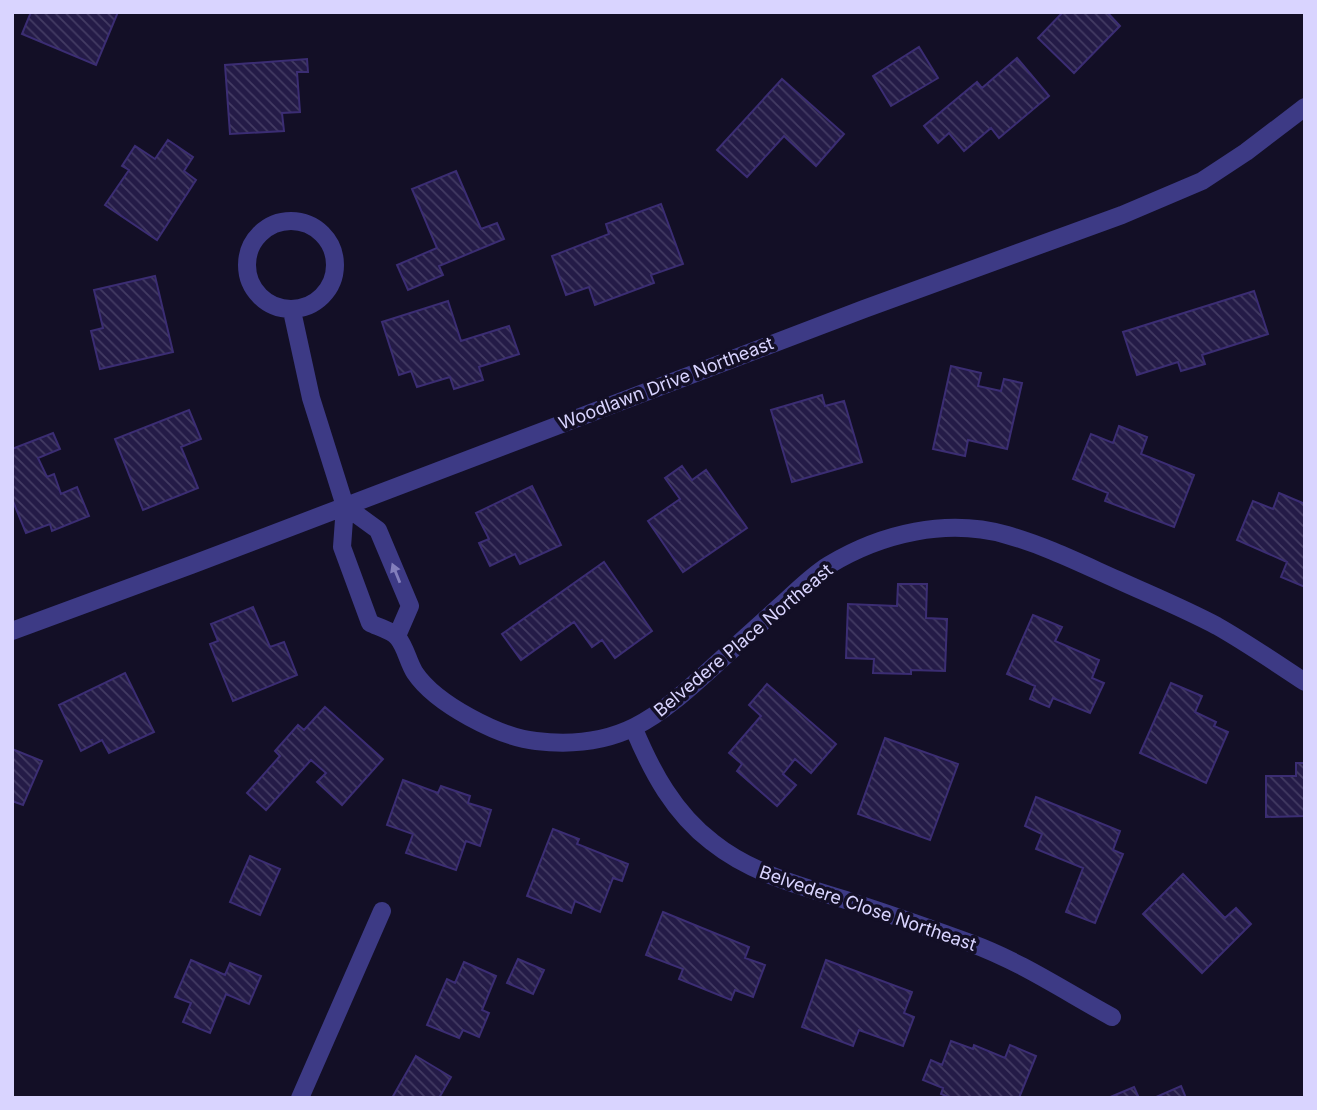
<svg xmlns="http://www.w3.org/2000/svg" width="1317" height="1110" font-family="Inter,sans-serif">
<defs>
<pattern id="building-back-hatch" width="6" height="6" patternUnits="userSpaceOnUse" patternTransform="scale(1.75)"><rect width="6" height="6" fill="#241b47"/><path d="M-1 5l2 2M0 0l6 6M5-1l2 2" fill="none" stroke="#433b63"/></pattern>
</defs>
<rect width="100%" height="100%" fill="#130f26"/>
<path fill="url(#building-back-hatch)" stroke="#3b2d73" stroke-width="2" d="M31,12h87l-22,53 -74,-31z
M1063,12h44l13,14 -46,47 -36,-35z
M919,47l19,31 -47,28 -18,-30z
M1017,58l32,38 -50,42 -8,-10 -27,23 -15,-18 -11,10 -14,-17 53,-44 5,6z
M307,59l1,13h-11l3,40 -18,1 2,18 -54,3 -5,-69z
M782,79l62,55 -28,32 -32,-30 -37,41 -30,-27z
M168,140l25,17 -9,14 12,9 -39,60 -52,-35 24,-35 -7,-4 13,-20 20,13z
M456,171l25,58 16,-6 7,16 -65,27 4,9 -35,15 -11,-25 40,-17 -25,-59z
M661,204l22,60 -32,11 3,8 -59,22 -6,-18 -23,8 -14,-39 57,-22 -3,-10z
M155,276l18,76 -73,17 -9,-38 12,-3 -9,-38z
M1254,291l14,43 -66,21 3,9 -24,7 -3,-9 -41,13 -14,-43z
M448,301l13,40 48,-15 10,28 -40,13 4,13 -29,9 -4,-12 -33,10 -6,-16 -12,4 -17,-53z
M951,366l30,7 -3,13 23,5 3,-12 18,4 -15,66 -39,-9 -3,16 -32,-7z
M822,395l3,11 19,-5 18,61 -70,20 -21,-72z
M189,410l12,29 -20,8 17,41 -55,22 -28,-71z
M1119,426l28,11 -6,17 53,21 -20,52 -69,-26 3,-8 -35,-14 18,-45 22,9z
M53,433l7,16 -22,9 9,19 7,-3 7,20 16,-7 12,29 -37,15 -2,-7 -24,9 -14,-34v-50z
M682,466l10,14 14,-10 41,58 -64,44 -35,-51 32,-22 -15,-21z
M532,486l29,59 -41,19 -5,-10 -25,12 -11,-23 10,-4 -13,-26z
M1279,493l26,11v83l-24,-10 6,-15 -50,-22 16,-39 20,8z
M604,562l48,69 -37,27 -13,-18 -10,7 -18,-25 -53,38 -19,-26z
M898,584h29l-1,34 21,1 -2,52 -34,-1v4l-38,-1 1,-14 -28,-1 2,-54 49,2z
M253,607l17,40 14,-5 13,33 -64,26 -23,-57 8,-3 -7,-17z
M1033,615l29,12 -7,14 44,19 -7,18 12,5 -14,30 -37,-15 -4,9 -19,-8 5,-13 -28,-12z
M125,673l29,59 -45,21 -7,-13 -21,11 -22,-46z
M1171,683l31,13 -7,16 21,10 -2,4 14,6 -22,51 -66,-30z
M767,684l69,60 -25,29 -16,-14 -12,15 13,11 -19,21 -40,-35 5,-7 -13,-11 32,-37 -12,-11z
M325,707l58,52 -41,46 -25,-23 9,-9 -15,-13 -45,50 -19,-17 33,-37 -5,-5 23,-26 6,5z
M885,738l73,26 -28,76 -72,-26z
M12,749l30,12 -19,44 -11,-4z
M1296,763h9v53l-39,1v-41h30z
M403,780l35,13 3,-7 29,10 -2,7 23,7 -11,36 -14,-5 -10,29 -50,-17 7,-19 -26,-9z
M1036,797l84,34 -7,19 10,4 -28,69 -29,-11 17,-44 -47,-19 6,-15 -17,-8z
M553,829l26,10 -2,5 51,20 -6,17 -9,-3 -13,34 -25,-11 -4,12 -44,-17z
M250,856l30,13 -20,46 -30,-13z
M1183,874l42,44 11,-10 15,16 -49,49 -59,-59z
M663,912l86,35 -4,11 20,7 -12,32 -18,-7 -4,10 -52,-21 4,-10 -37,-14z
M518,959l26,11 -11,24 -26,-11z
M191,960l34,15 5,-12 31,13 -12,28 -23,-10 -16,39 -27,-11 8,-19 -16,-6z
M826,960l86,32 -8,21 10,4 -11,29 -44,-16 -6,16 -51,-19z
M464,962l32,14 -14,34 7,3 -10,24 -16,-7 -4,8 -32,-13 20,-46 8,4z
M951,1041l22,8 1,-4 31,13 5,-13 26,11 -17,42h-68l-10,-4 2,-6 -20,-8 8,-20 11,5z
M416,1056l35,21 -12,21h-47z
M1181,1086l5,12h-32z
M1134,1087l5,11h-31z"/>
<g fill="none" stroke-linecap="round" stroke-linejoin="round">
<path stroke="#3d3a85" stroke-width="18" d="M247 265a44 44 0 1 1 88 0a44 44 0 1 1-88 0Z
M292,311l19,87 34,108 -3,41 28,76c8,4 23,8 28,15 8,10 10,24 17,35 21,31 84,64 121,68 83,10 121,-23 178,-75 22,-20 43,-39 65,-59 16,-14 32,-31 50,-42 53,-32 118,-47 178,-30 39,11 75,29 111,45 33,15 67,29 99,46 30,17 59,37 88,56
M345,506l33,24 32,76 -13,30
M12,631l179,-66 673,-256 258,-94 80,-34 44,-29 59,-45
M634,729c18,43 40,84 78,113 40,32 89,44 137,59 40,13 81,27 121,42 50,18 96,49 142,74
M300,1098l82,-187"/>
</g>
<defs><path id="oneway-solid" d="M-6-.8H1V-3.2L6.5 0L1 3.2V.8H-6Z" transform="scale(1.75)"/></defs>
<use fill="#837fbc" href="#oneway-solid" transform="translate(396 573) rotate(-112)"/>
<g text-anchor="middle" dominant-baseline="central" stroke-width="7" stroke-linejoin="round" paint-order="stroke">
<g font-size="18" fill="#d9d4ff" stroke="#130f26">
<text transform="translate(666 383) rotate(-21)">Woodlawn Drive Northeast</text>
<text transform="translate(743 640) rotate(-40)">Belvedere Place Northeast</text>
<text transform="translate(868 908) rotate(19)">Belvedere Close Northeast</text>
</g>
</g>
<rect width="1317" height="1110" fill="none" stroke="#d9d4ff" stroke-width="28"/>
</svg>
